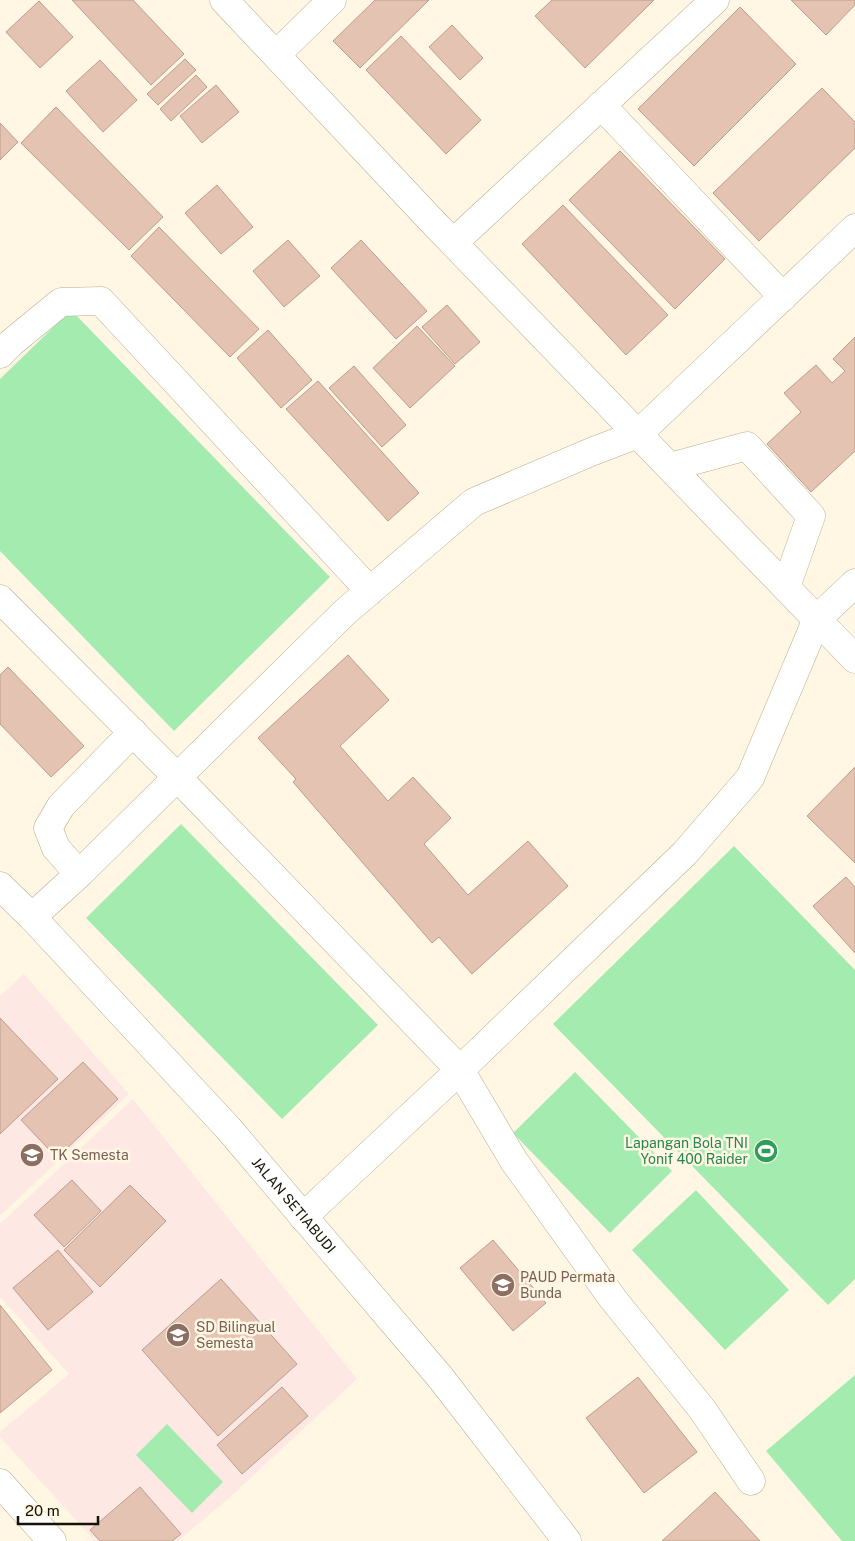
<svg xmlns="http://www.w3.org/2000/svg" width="855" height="1541" font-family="'Public Sans',sans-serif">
<rect width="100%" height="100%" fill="#fff7e3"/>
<path fill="#fde8e3" d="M24,974l105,120 -129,122v-220z
M133,1099l224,280 -128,119 -51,43h-83l-95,-104v-5l69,-58 -69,-77v-73z"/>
<path fill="#a3ebaf" d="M71,310l259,267 -156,154 -174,-180v-172z
M181,824l197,201 -96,94 -196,-201z
M734,846l121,124v309l-27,26 -275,-281z
M575,1072l97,99 -62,62 -97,-100z
M696,1190l93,100 -64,60 -93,-100z
M855,1375v166h-13l-76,-90z
M167,1424l56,58 -31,31 -56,-58z"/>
<path fill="#e5c3b2" stroke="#bc9c8b" d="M72,0h61l51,54 -33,31z
M375,0h54l-69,68 -27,-27z
M552,0h102l-69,68 -50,-52z
M791,0h64v5l-29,30z
M39,1l34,36 -33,31 -34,-36z
M740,7l56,57 -102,102 -56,-57z
M452,25l31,33 -23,22 -31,-33z
M401,36l80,84 -35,34 -80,-84z
M185,59l11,11 -38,35 -11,-11z
M100,60l37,40 -34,32 -37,-41z
M196,75l11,12 -36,34 -11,-12z
M216,85l23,27 -37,31 -22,-27z
M822,88l33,34v26l-96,93 -46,-48z
M56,107l107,110 -34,33 -108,-107z
M0,123l18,19 -18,18z
M620,151l105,108 -50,50 -106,-109z
M217,185l36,42 -32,27 -36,-41z
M563,205l105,110 -42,40 -104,-111z
M159,227l100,102 -29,28 -99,-101z
M288,240l32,36 -36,31 -31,-36z
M361,240l66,71 -31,28 -65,-71z
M447,305l33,37 -25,22 -33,-37z
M417,326l38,40 -45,42 -37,-40z
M268,330l44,50 -31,28 -44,-50z
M855,337v114l-44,41 -44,-48 34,-32 -17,-19 32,-28 16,18 13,-12 -12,-12z
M354,366l52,59 -24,22 -53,-59z
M318,381l101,112 -31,28 -102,-112z
M348,655l41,45 -49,46 48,55 25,-24 38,41 -27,26 44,51 60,-54 40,45 -96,88 -33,-37 -7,6 -139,-161 3,-3 -38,-41z
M8,667l76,79 -33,31 -51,-53v-49z
M855,767v96l-48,-47z
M846,877l9,10v66l-42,-47z
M0,1018l58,61 -58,55z
M83,1062l35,37 -61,59 -36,-38z
M72,1180l29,31 -37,36 -30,-32z
M130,1185l36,36 -66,66 -36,-37z
M493,1240l53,63 -33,28 -53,-63z
M58,1250l35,42 -45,38 -35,-42z
M221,1279l76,85 -79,72 -76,-86z
M0,1305l52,65 -52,43z
M638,1377l59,75 -53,41 -58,-75z
M282,1387l26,29 -66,58 -25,-29z
M140,1487l41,47 -9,7h-72l-10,-11z
M715,1492l45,49h-98z"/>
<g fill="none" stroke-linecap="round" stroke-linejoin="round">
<g stroke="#b9ad8d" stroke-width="29">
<path id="minor" d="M224,0l207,220 424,439
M276,55l56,-55
M601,105l182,192
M453,243l262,-243
M0,354l11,-11 50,-41 40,-1 269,290
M670,467l77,-21 64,70 -25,71
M0,599l177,178 283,293 54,91 99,138 89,110 49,72
M79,874l-23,-26 -8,-20 13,-22 72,-74
M32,917l47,-43 266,-262 129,-110 117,-50 47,-18 217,-206
M303,1217l157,-147 225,-217 65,-75 67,-159 38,-36
M0,1483l52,58"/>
</g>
<g stroke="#b9ad8d" stroke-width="29">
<g id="highway">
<path id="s1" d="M0,886l32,31 196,211 212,249 127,164"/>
</g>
</g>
<use href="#minor" stroke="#fff" stroke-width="28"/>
<use href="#highway" stroke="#fff" stroke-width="28"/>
</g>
<defs>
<g id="stadium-disc" transform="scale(1.25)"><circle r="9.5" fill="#2e9e5b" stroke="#fff7e3"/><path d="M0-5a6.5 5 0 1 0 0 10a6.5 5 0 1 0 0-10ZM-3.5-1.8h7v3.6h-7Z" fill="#fff"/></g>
<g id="school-disc" transform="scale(1.25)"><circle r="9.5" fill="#8d6e63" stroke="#fff7e3"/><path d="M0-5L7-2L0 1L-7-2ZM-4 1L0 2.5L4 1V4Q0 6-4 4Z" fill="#fff"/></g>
</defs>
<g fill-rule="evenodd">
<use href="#stadium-disc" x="766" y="1151"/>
<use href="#school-disc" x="32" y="1155"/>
<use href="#school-disc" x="503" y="1285"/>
<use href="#school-disc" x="178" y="1335"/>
</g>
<g text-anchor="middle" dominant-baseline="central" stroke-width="5" stroke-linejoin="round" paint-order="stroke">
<g font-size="14" fill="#27864d" stroke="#fff7e3" text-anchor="end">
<text x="748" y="1143">Lapangan Bola TNI<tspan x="748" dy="16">Yonif 400 Raider</tspan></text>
</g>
<g font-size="14" fill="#785e54" stroke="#fff7e3" text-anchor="start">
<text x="50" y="1155">TK Semesta</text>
<text x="520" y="1277">PAUD Permata<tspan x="520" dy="16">Bunda</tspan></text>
<text x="196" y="1327">SD Bilingual<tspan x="196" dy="16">Semesta</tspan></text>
</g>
<g font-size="14" fill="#161206" stroke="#fff7e3">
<text stroke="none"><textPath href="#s1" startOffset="434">JALAN SETIABUDI</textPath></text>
</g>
</g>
<path d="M18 1516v8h80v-8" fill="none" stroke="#161206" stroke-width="2.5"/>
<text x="25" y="1516" font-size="15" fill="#161206" stroke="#fff7e3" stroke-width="4" paint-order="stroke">20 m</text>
</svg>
